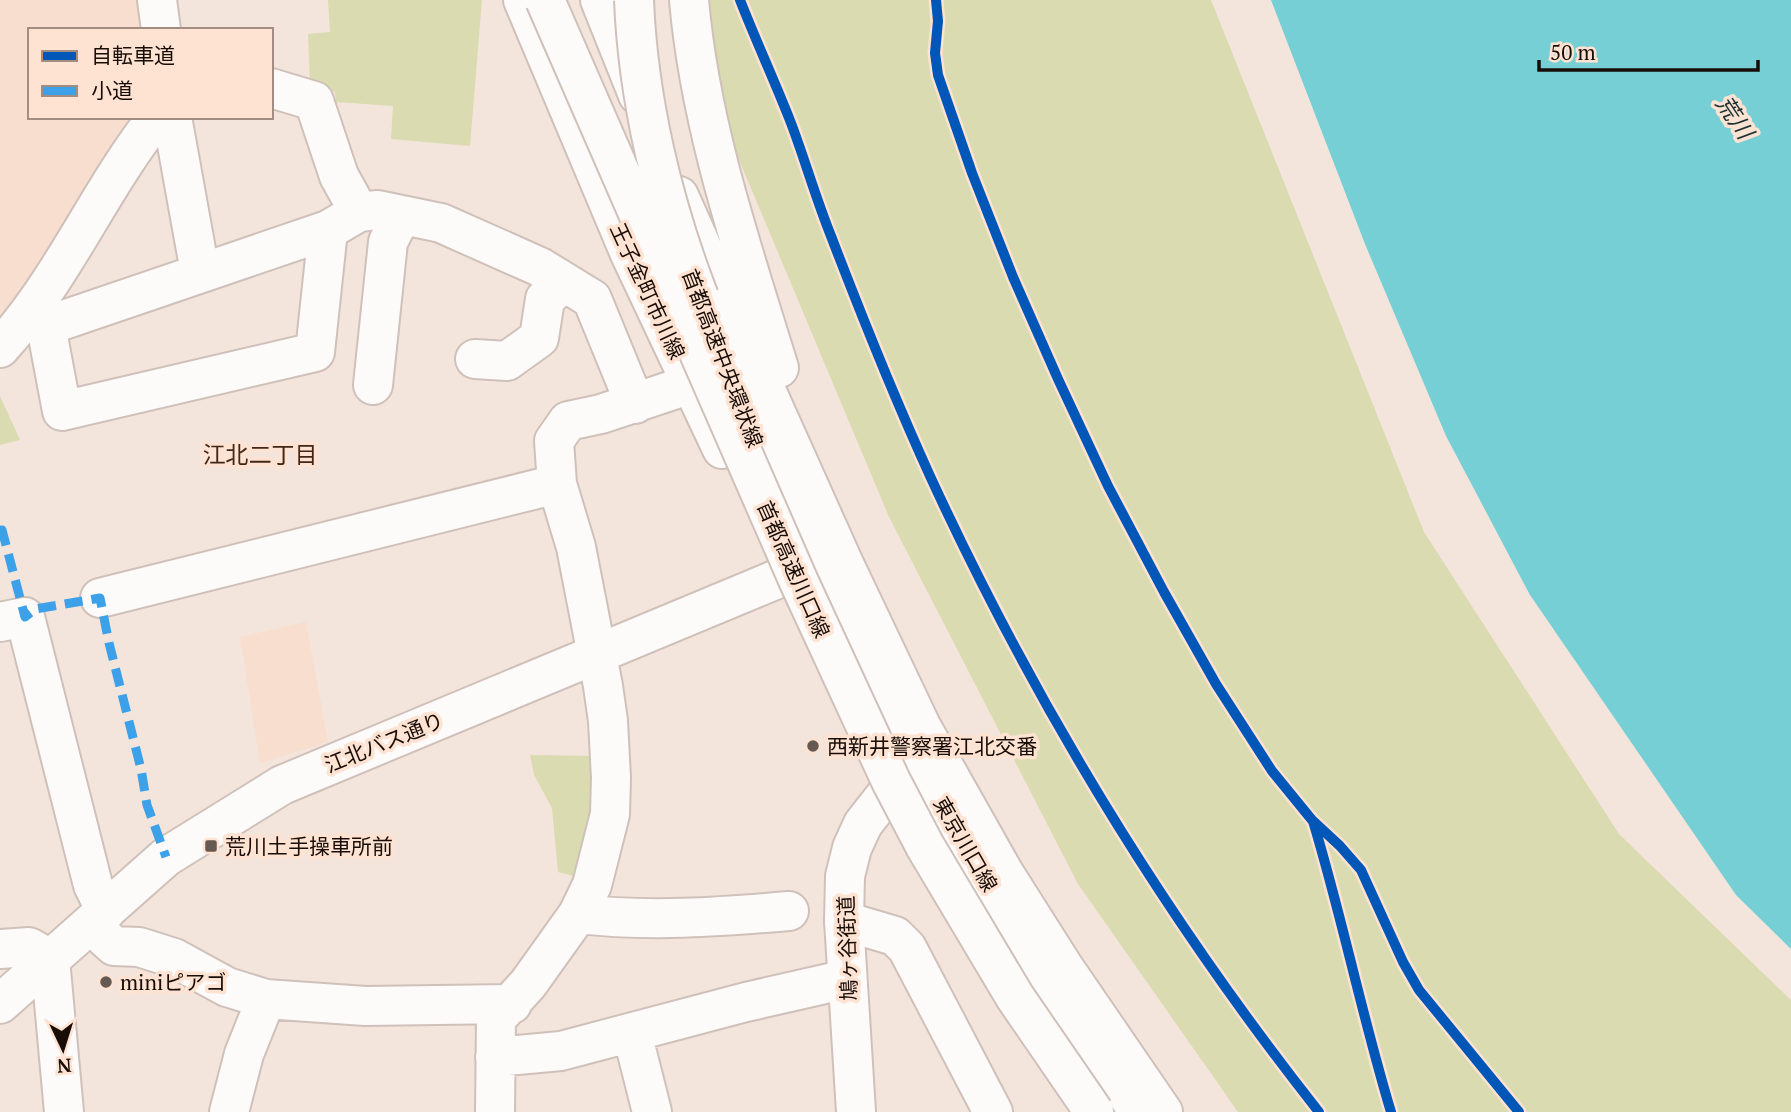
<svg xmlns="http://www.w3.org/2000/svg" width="1791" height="1112" font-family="'PT Serif','Noto Sans JP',serif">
<rect width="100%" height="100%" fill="#f4e5dc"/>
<path fill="#f7decf" d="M0,0h142l3,30h-115v87h104l-124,198 -10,9z
M306,622l22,120 -68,21 -20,-126z"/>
<path fill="#dadbb0" d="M328,0h154l-12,146 -79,-7 2,-33 -57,-4 -1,-10 -25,-9 -2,-49 22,-2z
M672,0h539l213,532 195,302 172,166v112h-553l-160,-228 -189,-367z
M0,396l20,44 -20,5z
M530,755l70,1 -18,122 -24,-6 -6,-64 -18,-33z"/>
<path fill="#77cfd6" d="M1271,0h520v949l-55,-54 -206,-300 -84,-159 -81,-192z"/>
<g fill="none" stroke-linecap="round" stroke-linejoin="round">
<g stroke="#cfc1ba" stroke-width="42">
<path id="minor" d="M157,0l4,30
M271,88l43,13 25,75 20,36
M172,117l28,155
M27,318l19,8 282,-96 31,-18 19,-2 63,13 99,44 52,32 43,105
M46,326l16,85 253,-59 13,-122
M0,348c63,-69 99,-158 157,-231
M475,359l32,2 32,-23 6,-39 19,-17
M373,385l15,-143 13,-26
M100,598l457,-114
M0,622l25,-5 68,268 13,26
M578,914c71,8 141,3 211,-3
M844,921l51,15 12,12 86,164
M91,925l23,21 25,1 35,11 53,29 39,12 99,7 147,-2
M0,949l29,-2 21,12 14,153
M632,1033l20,79
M495,1057l66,-6 185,-49 101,-23
M229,1112l15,-58 22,-55
M495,1112l1,-93 32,-35 50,-70 14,-29 18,-71 1,-36 -3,-57 -5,-35 -27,-139 -19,-63 -3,-43 14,-20 33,-7 90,-30"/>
</g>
<g stroke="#cfc1ba" stroke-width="42">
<path id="major" d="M523,0l107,254 92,195
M716,350c84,172 164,348 260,515 49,85 107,166 163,247
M0,1004l166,-147 116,-72 536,-223
M856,1112l-12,-191 1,-45 7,-28 11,-24 22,-28 36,-26"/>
</g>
<g stroke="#cfc1ba" stroke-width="42">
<path id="highway" d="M600,0l38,95
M689,0c11,126 53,248 90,368
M679,196l165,368 77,162 83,147 59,93 100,146"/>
</g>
<use href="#minor" stroke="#fdfbfa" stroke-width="38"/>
<use href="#major" stroke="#fdfbfa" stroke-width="38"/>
<use href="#highway" stroke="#fdfbfa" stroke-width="38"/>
<g stroke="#cfc1ba" stroke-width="42" stroke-linecap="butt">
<path id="highway-bridge" d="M545,0l254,582 92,199 34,65 90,151 79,115
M634,0c4,100 29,204 65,297"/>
</g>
<use href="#highway-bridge" stroke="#fdfbfa" stroke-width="38"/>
<path stroke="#3da1e9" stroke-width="9" stroke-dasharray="18 9" stroke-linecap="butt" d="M0,530h2l23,87 10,-8 65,-11 9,45 32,126 6,36 19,52"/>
<g stroke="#fee2d2" stroke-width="15">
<path id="cycleway" d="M740,0c16,41 35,82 51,123 14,37 25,76 40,113 31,81 63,161 99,240 104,226 235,441 389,636
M936,0l2,21 -3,32 3,22 34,98 41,104 45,102 50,107 56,106 52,92 56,87 40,49 28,26 21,24 42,92 16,28 100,122
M1313,821c29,96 49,195 78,291"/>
</g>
<use href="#cycleway" stroke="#0057b8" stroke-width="10"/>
</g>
<g fill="#655951" stroke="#fee2d2" stroke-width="2.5">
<circle cx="813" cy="746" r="7"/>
<rect x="204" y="839" width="14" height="14" rx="3.5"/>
<circle cx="106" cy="982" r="7"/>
</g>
<g text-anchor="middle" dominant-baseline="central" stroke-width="7" stroke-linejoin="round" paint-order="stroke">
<g font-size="21" fill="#180d06" stroke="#fee2d2">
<text transform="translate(648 291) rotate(65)">王子金町市川線</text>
<text transform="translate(723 358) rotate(69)">首都高速中央環状線</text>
<text transform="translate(794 569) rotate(66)">首都高速川口線</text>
<text transform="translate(384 742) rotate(-22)">江北バス通り</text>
<text transform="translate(966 844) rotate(60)">東京川口線</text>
<text transform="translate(847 948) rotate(-92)">鳩ヶ谷街道</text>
</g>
<g font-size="21" fill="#180d06" stroke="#fee2d2" text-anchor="start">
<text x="827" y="746">西新井警察署江北交番</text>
<text x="225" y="846">荒川土手操車所前</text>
<text x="120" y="982">miniピアゴ</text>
</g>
<g font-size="23" font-style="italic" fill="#1c3235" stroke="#fee2d2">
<text transform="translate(1735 117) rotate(56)">荒川</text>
</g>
<g font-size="23" fill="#412717" stroke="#fee2d2">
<text x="260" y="454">江北二丁目</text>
</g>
</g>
<rect x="28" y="28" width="245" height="91" fill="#fee2d2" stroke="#a28d80" stroke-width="2"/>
<rect x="42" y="51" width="35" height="10" fill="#0057b8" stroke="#a28d80" stroke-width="2"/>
<text x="91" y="63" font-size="21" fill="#180d06">自転車道</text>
<rect x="42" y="86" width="35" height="10" fill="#3da1e9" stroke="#a28d80" stroke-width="2"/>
<text x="91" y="98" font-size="21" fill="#180d06">小道</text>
<g transform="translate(63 1049) rotate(176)" stroke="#fee2d2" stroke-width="5" paint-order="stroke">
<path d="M0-5L12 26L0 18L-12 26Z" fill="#180d06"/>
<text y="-10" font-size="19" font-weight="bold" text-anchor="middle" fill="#180d06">N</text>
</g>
<path d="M1539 60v10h219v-10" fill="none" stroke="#180d06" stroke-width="3.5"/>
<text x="1550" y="60" font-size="21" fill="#180d06" stroke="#fee2d2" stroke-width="5" paint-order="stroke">50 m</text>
</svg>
